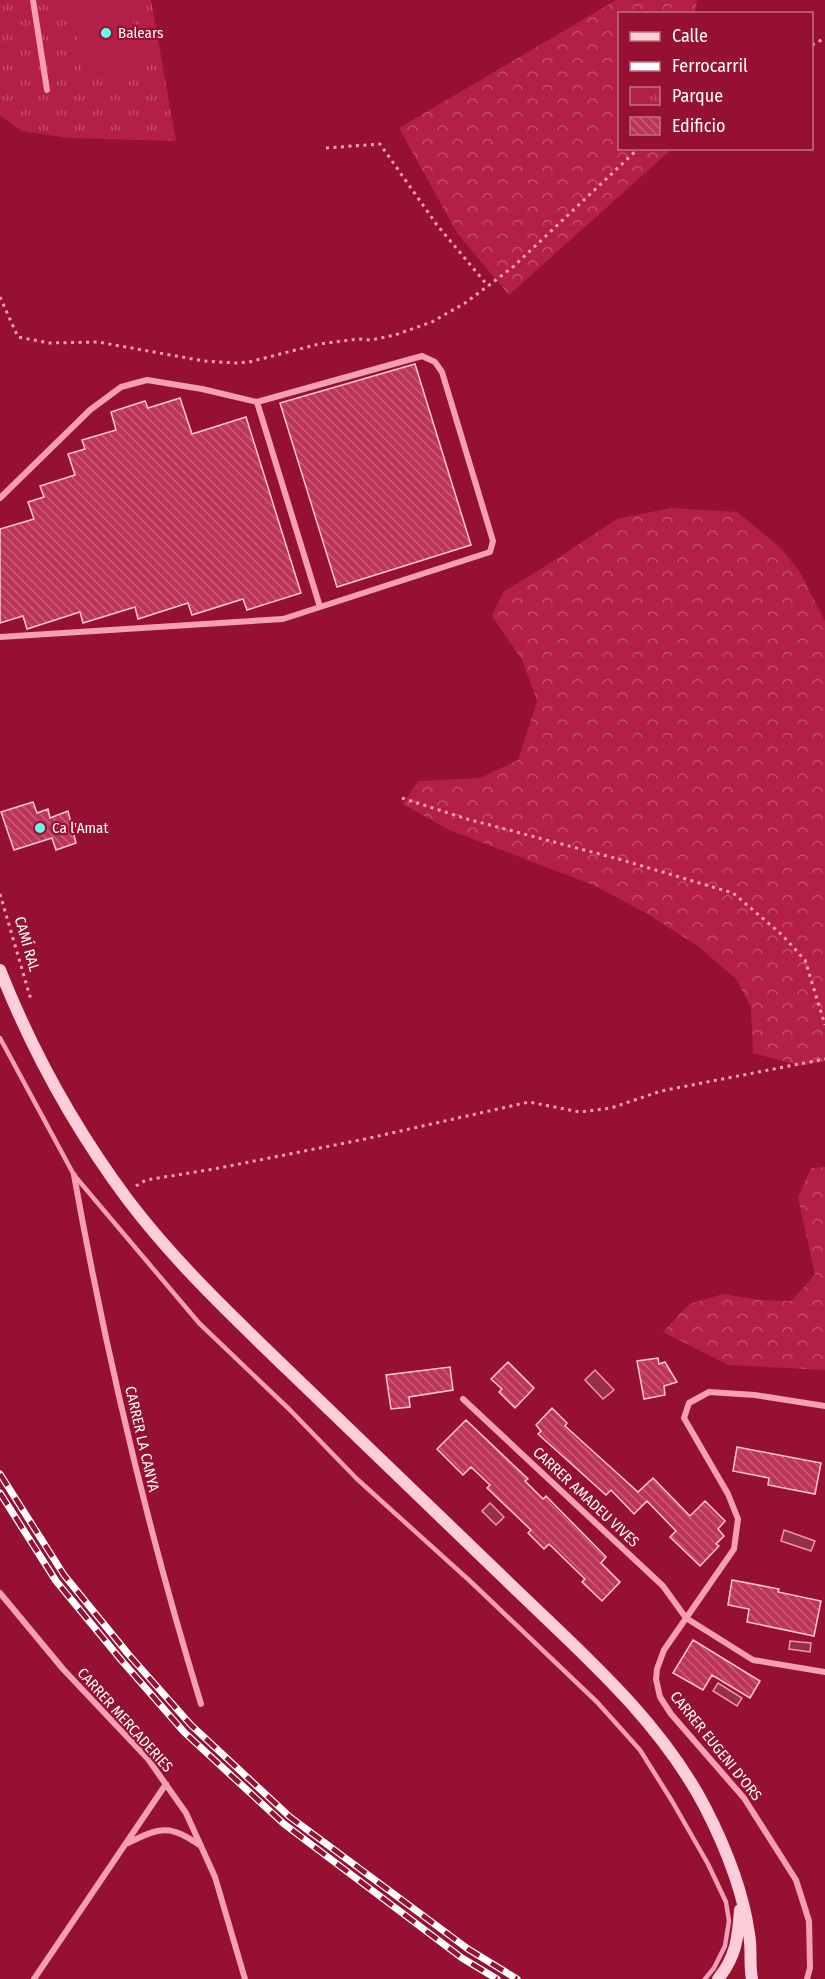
<svg xmlns="http://www.w3.org/2000/svg" width="825" height="1979" font-family="'Fira Sans Condensed',sans-serif">
<defs>
<pattern id="forest-crowns" width="20" height="18" patternUnits="userSpaceOnUse" patternTransform="scale(1.5)"><rect width="20" height="18" fill="#b31f46"/><path d="M2 6a3 3 0 1 1 6 0M12 15a3 3 0 1 1 6 0" fill="none" stroke="#c24c6b"/></pattern>
<pattern id="park-tufts" width="24" height="20" patternUnits="userSpaceOnUse" patternTransform="scale(1.5)"><rect width="24" height="20" fill="#b31f46"/><path d="M3 7l-1-3M5 7V3M7 7l1-3M15 17l-1-3M17 17v-4M19 17l1-3" fill="none" stroke="#c24c6b"/></pattern>
<pattern id="building-back-hatch" width="6" height="6" patternUnits="userSpaceOnUse" patternTransform="scale(1.5)"><rect width="6" height="6" fill="#bc3458"/><path d="M-1 5l2 2M0 0l6 6M5-1l2 2" fill="none" stroke="#c95d79"/></pattern>
</defs>
<rect width="100%" height="100%" fill="#951031"/>
<path fill="#b31f46" d="M70,0h60l12,66 -58,10z"/>
<path fill="url(#forest-crowns)" d="M616,0h81l-2,13 -75,1v134l52,1 -163,146 -52,-62 -58,-105z
M671,508l66,4 44,36 20,26 24,47v440l-24,5 -48,-13 -2,-45 -14,-28 -38,-33 -53,-34 -53,-28 -144,-55 -46,-26 15,-23 62,-3 38,-18 19,-59 -15,-41 -30,-44 11,-24 49,-30 65,-43z
M825,1167v203l-96,-5 -66,-33 26,-28 34,-10 37,6 31,1 24,-26 -17,-78 13,-29z"/>
<path fill="url(#park-tufts)" d="M0,0h70l14,76 57,-10 -11,-66h21l25,141 -108,-3 -47,-7 -21,-16z"/>
<path fill="#923148" stroke="#f790ad" stroke-width="1.5" d="M595,1370l19,20 -11,9 -18,-19z
M490,1503l14,14 -8,8 -14,-14z
M784,1530l31,11 -4,10 -30,-10z
M790,1641l21,2 -1,9 -21,-3z
M718,1683l24,15 -5,8 -24,-15z"/>
<path fill="url(#building-back-hatch)" stroke="#fec7d5" stroke-width="1.5" d="M415,364l56,181 -134,42 -57,-184z
M180,398l12,36 54,-17 55,176 -54,17 -4,-11 -51,16 -4,-12 -50,16 -3,-12 -52,16 -3,-11 -53,17 -4,-13 -23,7v-94l34,-10 -6,-17 16,-5 -4,-11 35,-11 -7,-21 17,-5 -3,-9 34,-10 -5,-18 34,-11 3,7z
M33,802l4,11 11,-4 2,9 18,-7 8,32 -20,7 -4,-12 -38,12 -13,-38z
M658,1358l1,6 6,-2 12,20 -13,4 1,9 -21,4 -7,-38z
M508,1362l26,26 -19,20 -16,-16 3,-3 -11,-10z
M450,1367l3,23 -44,7 1,10 -19,2 -5,-34z
M552,1408l15,15 -2,3 73,66 15,-14 37,38 15,-15 20,20 -7,8 6,7 -8,8 3,2 -19,20 -30,-29 6,-6 -29,-30 -13,13 -23,-24 -5,5 -68,-61 3,-3 -5,-6z
M466,1420l62,59 -3,2 18,18 3,-3 60,61 -5,6 19,19 -18,19 -20,-19 3,-3 -36,-35 -5,5 -16,-16 3,-3 -44,-42 3,-3 -19,-18 -8,8 -26,-26z
M737,1447l84,16 -6,31 -47,-9 1,-7 -36,-7z
M732,1580l47,9 -1,3 43,9 -7,35 -67,-14 2,-13 -21,-4z
M693,1640l67,41 -10,17 -38,-23 -9,15 -30,-17z"/>
<g fill="none" stroke-linecap="round" stroke-linejoin="round">
<path stroke="#f49fb5" stroke-width="3" stroke-dasharray="3 4.5" stroke-linecap="butt" d="M812,45l13,-7
M326,148l54,-4 57,81 51,61
M0,297l18,40 31,6 49,-1 106,19 32,2 13,-1 70,-18 39,-5 13,1 24,-5 37,-13 33,-19 23,-17 26,-20 125,-118
M402,798l65,21 155,41 111,33 48,41 24,26 20,65
M0,894l31,106
M136,1186l10,-6 68,-11 151,-30 164,-37 51,10 31,-4 50,-17 164,-32"/>
<path stroke="#f49fb5" stroke-width="4.5" d="M0,1038l74,137 125,148 91,87 67,69 113,102 127,121 43,48 32,51 36,63 18,38 3,19 -4,25 -11,22 -9,11"/>
<path stroke="#f49fb5" stroke-width="6" d="M33,0l14,90
M257,402l63,205
M0,498l90,-88 31,-23 26,-7 55,9 55,13 165,-46 13,6 7,10 51,169 -3,11 -207,67 -283,18
M74,1175c32,179 74,356 127,529
M463,1399l200,187 23,32 67,42 72,12
M0,1593l63,76 85,90 38,54 29,64 30,102
M128,1843c34,-17 42,-18 73,3
M34,1979l132,-195
M807,1979l3,-11 -1,-47 -13,-41 -52,-82 -73,-84 -11,-17 -4,-18 1,-10 7,-19 70,-101 4,-30 -10,-25 -44,-76 5,-15 20,-11 46,3 70,11"/>
<path stroke="#fdceda" stroke-width="12" d="M0,970c33,83 75,159 128,230 47,62 104,116 159,169 73,71 146,140 219,211 71,69 152,137 199,227 20,39 38,83 44,127 3,15 0,30 3,45
M718,1979c18,-22 20,-41 22,-69"/>
<g stroke="#fff" stroke-width="7">
<path id="rail" d="M0,1474l64,101 65,80 62,70 99,92 178,132 49,30
M0,1493l56,88 66,80 62,71 100,92 178,134 35,21"/>
</g>
<use href="#rail" stroke="#951031" stroke-width="4.5" stroke-dasharray="14" stroke-linecap="butt"/>
</g>
<g fill="#61ffef" stroke="#951031" stroke-width="2">
<circle cx="106" cy="33" r="6"/>
<circle cx="40" cy="828" r="6"/>
</g>
<g text-anchor="middle" dominant-baseline="central" stroke-width="4.5" stroke-linejoin="round" paint-order="stroke">
<g font-size="15" fill="#fff" stroke="#951031" text-anchor="start">
<text x="118" y="33">Balears</text>
<text x="52" y="828">Ca l'Amat</text>
</g>
<g font-size="15" fill="#fff" stroke="#951031">
<text transform="translate(27 944) rotate(74)">CAMÍ RAL</text>
<text transform="translate(142 1439) rotate(77)">CARRER LA CANYA</text>
<text transform="translate(586 1497) rotate(43)">CARRER AMADEU VIVES</text>
<text transform="translate(125 1720) rotate(48)">CARRER MERCADERIES</text>
<text transform="translate(716 1746) rotate(51)">CARRER EUGENI D'ORS</text>
</g>
</g>
<rect x="618" y="12" width="195" height="138" fill="#951031" stroke="#bf7083" stroke-width="1.5"/>
<rect x="630" y="32" width="30" height="9" fill="#fdceda" stroke="#bf7083" stroke-width="1.5"/>
<text x="672" y="42" font-size="18" fill="#ffffff">Calle</text>
<rect x="630" y="62" width="30" height="9" fill="#ffffff" stroke="#bf7083" stroke-width="1.5"/>
<text x="672" y="72" font-size="18" fill="#ffffff">Ferrocarril</text>
<rect x="630" y="87" width="30" height="18" fill="url(#park-tufts)" stroke="#bf7083" stroke-width="1.5"/>
<text x="672" y="102" font-size="18" fill="#ffffff">Parque</text>
<rect x="630" y="117" width="30" height="18" fill="url(#building-back-hatch)" stroke="#bf7083" stroke-width="1.5"/>
<text x="672" y="132" font-size="18" fill="#ffffff">Edificio</text>
</svg>
